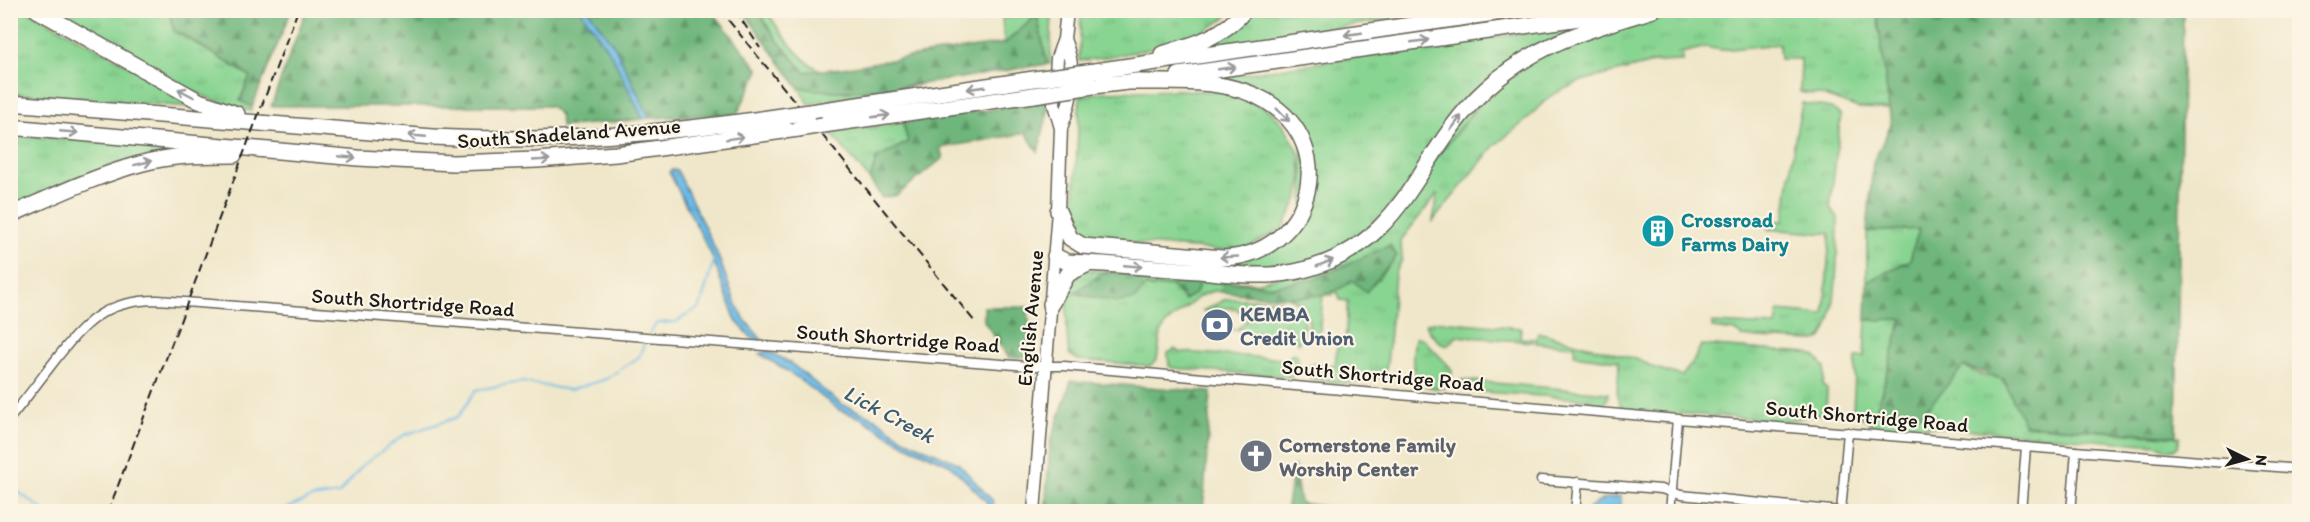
<svg xmlns="http://www.w3.org/2000/svg" width="2310" height="522" font-family="Itim,sans-serif">
<defs>
<pattern id="grass-tufts" width="24" height="20" patternUnits="userSpaceOnUse" patternTransform="scale(1.5)"><rect width="24" height="20" fill="#88d491"/><path d="M3 7l-1-3M5 7V3M7 7l1-3M15 17l-1-3M17 17v-4M19 17l1-3" fill="none" stroke="#75b57c"/></pattern>
<pattern id="forest-firs" width="22" height="20" patternUnits="userSpaceOnUse" patternTransform="scale(1.5)"><rect width="22" height="20" fill="#6eb67b"/><path d="M5 1l3.5 6h-7zM16 11l3.5 6h-7z" fill="#5a9364"/></pattern>
<pattern id="water-ripples" width="26" height="14" patternUnits="userSpaceOnUse" patternTransform="scale(1.5)"><rect width="26" height="14" fill="#6bbae5"/><path d="M2 4q2-2 4 0t4 0M15 11q2-2 4 0t4 0" fill="none" stroke="#5c9fc4"/></pattern>
</defs>
<rect width="100%" height="100%" fill="#fcf5e5"/>
<filter id="ink" filterUnits="userSpaceOnUse"><feTurbulence type="fractalNoise" baseFrequency=".0167" numOctaves="2"/><feDisplacementMap in="SourceGraphic" scale="12" xChannelSelector="R" yChannelSelector="G"/><feConvolveMatrix kernelMatrix="1 2 1 2 8 2 1 2 1" color-interpolation-filters="sRGB"/></filter>
<filter id="wash" filterUnits="userSpaceOnUse"><feTurbulence type="fractalNoise" baseFrequency=".008" numOctaves="4" result="noise"/><feDisplacementMap in="SourceGraphic" scale="24" xChannelSelector="R" yChannelSelector="G"/><feGaussianBlur stdDeviation="1.35" result="paint"/><feColorMatrix in="noise" values="0 0 0 0 0 0 0 0 0 0 0 0 0 0 0 0 0 1.4 0 .05"/><feComposite in="paint" operator="in"/></filter>
<g filter="url(#wash)">
<rect width="100%" height="100%" fill="#f0e7ca"/>
<path fill="url(#grass-tufts)" stroke="#527856" stroke-width="1.5" d="M10,11h18l178,96 -3,1 -192,-15z
M49,11h120l5,21 10,4 66,40 -10,24 12,7 -1,4c-67,-14 -142,-66 -202,-100z
M758,11h9c11,18 33,52 54,59l-16,2 -28,-32z
M1026,11h26l-2,53h-3l-10,-48 -32,27 -1,-1 -2,-23 23,-5z
M1081,11v-1l152,1c-33,33 -109,44 -154,50z
M1253,11h196l-240,35 38,-29z
M1709,11h168l12,98 -31,-1 -33,-12 -25,-4 1,-33h-21l-1,-15 -58,6 -15,-3 -24,6v8l-25,1 -76,19 -31,15 -26,26 -30,24 -61,75 5,-28 -37,47 1,20 -7,14 -8,91c-8,28 -53,16 -76,14l-5,-8 4,-7 25,1 3,-23h7l3,-41 -8,-1 -2,-7 -5,-1v3h-10l-4,42 -10,-1c2,-19 -4,-34 -24,-40l-72,-5 -13,5 -34,28 -5,9 -4,27 -7,6 -72,-6 -9,-6c-2,-15 -5,-61 2,-73 3,-5 10,-8 15,-11l169,13 86,-22 104,-115 39,-48 51,-39 95,-37z
M1577,23l1,6 -63,32 -120,147 -56,44 -57,18 -104,-6 1,-2 96,-13 13,-11 16,-23 -3,-88 -72,-45v-6l314,-46z
M919,85l-110,19 -11,-17 50,5z
M1180,90l43,2 31,10 17,10 12,12 15,26 4,25 -3,21 -16,32 -43,24 -154,-13 -8,-6 -5,-11 7,-126 24,-4z
M1802,103l29,5 10,7 -11,93 8,9c-1,29 1,98 -16,120 -3,4 -7,4 -12,4l-68,-4 -6,-6 -24,-3v-5l64,3 2,-15 46,4 6,-81 -62,-5 1,-8h15l10,-77z
M903,123l5,19 -32,17 -6,21 -40,-48z
M10,135l195,14 -80,13 -51,17 -63,28z
M1919,229l-9,31 -43,22v-50z
M1226,299c24,1 76,-7 78,27 0,7 -1,12 -6,17l-5,-6 -44,-4 -5,-4 -13,1 -8,7 -9,-1 -3,-3 6,1 6,-6 13,2 11,-10 -10,-11 -21,-2 -6,5 -8,-1z
M1902,319l-25,89 44,7 42,-49 18,9 22,4 22,46 155,12 -2,10c-7,4 -15,3 -21,-2l-235,-19 -1,6 -47,-6 -21,-15 3,-54h8l2,-37z
M1437,321l84,7 -1,10 14,1 -1,3 -78,-6 -2,6 -7,4c-8,-5 -18,-12 -20,-22z
M1538,332l104,29 10,6 30,9 12,-16 7,-15 107,8 8,4 9,11 -2,18 4,3 -1,24 -39,8 -162,-11c-15,-10 -3,-34 -7,-49l-44,-6 1,-9 -39,-3z
M1415,338h7l30,31 -1,12 -6,7c-37,3 -34,-22 -30,-50z
M1175,349l5,3 106,7 8,-6 4,4 -2,17 -4,3 -119,-9 -4,-2 -1,-13z
M1461,380l147,13c0,7 -2,11 -10,13l-12,-7 -118,-8 -6,-7z"/>
<path fill="url(#forest-firs)" stroke="#45694c" stroke-width="1.5" d="M581,10l31,46 31,63 -82,8 -1,-12 -10,-9h-279l35,-95z
M169,11h122l-39,96 -12,-6 10,-25 -66,-40 -10,-4z
M589,11h123l47,59 -22,44 -87,4 -35,-71z
M743,11h15l19,29 28,32 37,-4 85,-14 78,-11 32,-28 10,49c-53,8 -107,19 -161,24 -29,3 -59,5 -88,-1z
M1877,11h306l-7,425 -151,-11 -22,-46 -39,-13 -43,49 -44,-6 25,-90 -36,1 1,-38 43,-22 9,-31 -52,3 6,-70 18,-37z
M1051,100l-13,52 -12,-19 -86,15 3,10 -46,37 -15,3 -12,-18 6,-21 32,-17 -5,-19z
M1390,245l7,11 -31,36 -14,-12c-27,28 -95,14 -131,12l3,-11 49,5 42,-7z
M1104,272l89,6 6,6 -3,9 -12,7 -12,-14 -24,2 -1,-3 -13,15 -16,2 -45,-9z
M984,307h44l2,29 3,4 -3,16 -21,2 -25,-37z
M1071,381l140,11 -8,119h-158l5,-67z
M1294,464l6,39 53,8h-67z"/>
<path fill="url(#water-ripples)" stroke="#446b80" stroke-width="1.5" d="M581,11h8l26,36 35,71 -7,1 -31,-63z
M672,170h5l40,83 18,49 10,18 17,20 -9,-1 -17,-18 -25,-67 -42,-82z
M768,351l21,11 52,42 34,14 29,21 54,24 34,37 3,11h-6l-3,-10 -37,-37 -46,-20 -42,-26 -22,-8 -41,-32 -38,-24z
M1621,496v15h-35l17,-12z"/>
<g fill="none" stroke-linecap="round" stroke-linejoin="round">
<path stroke="#6bbae5" stroke-width="2" d="M650,332l7,-9 19,-1 24,-15 14,-47
M10,486l36,26
M278,512l33,-14 28,-4 24,-29 41,-30 54,-18 18,-27 45,-8 49,8 36,-11 33,-22 5,-13"/>
</g>
</g>
<g filter="url(#ink)">
<g fill="none" stroke-linecap="round" stroke-linejoin="round">
<g stroke="#666359" stroke-width="11">
<path id="street" d="M10,418c15,-18 29,-37 43,-55 31,-40 51,-63 105,-63l870,66h36l614,53 622,50
M1541,480l120,9 20,6 160,16 7,-79
M1575,512l3,-30
M1670,512l8,-93
M2021,512l5,-65
M2071,512l5,-61"/>
</g>
<g stroke="#666359" stroke-width="15">
<path id="secondary" d="M1061,128c12,-31 16,-57 3,-89
M1034,512l24,-301 3,-83 -7,-24 3,-46 7,-19 3,-29"/>
</g>
<g stroke="#666359" stroke-width="18">
<path id="highway" d="M37,10l162,91 38,13
M1162,54c31,-9 61,-17 83,-44
M1095,71l420,-61
M1179,75l443,-63
M1093,86l44,-5
M10,103l423,34c120,7 237,-4 356,-22
M810,112l224,-33
M823,125l211,-30
M10,127l348,31 95,5 84,-3 79,-6 182,-25
M1058,211l12,27 13,8 139,12c88,-2 121,-111 44,-157 -40,-24 -93,-18 -138,-19
M10,215c44,-19 87,-40 133,-52 29,-8 60,-8 91,-8
M1055,256l12,6c44,2 88,6 132,9 35,3 70,8 104,-1 106,-27 113,-118 183,-181 52,-47 102,-59 167,-79
M1051,304l17,-30 20,-10"/>
</g>
<use href="#street" stroke="#fff" stroke-width="8"/>
<use href="#secondary" stroke="#fff" stroke-width="12"/>
<use href="#highway" stroke="#fff" stroke-width="15"/>
<path stroke="#1c1c1c" stroke-width="2" stroke-dasharray="9 4.5" stroke-linecap="butt" d="M720,10l255,312
M735,10l25,38
M108,512l190,-502"/>
<g stroke="#666359" stroke-width="18" stroke-linecap="butt">
<path id="highway-bridge" d="M1034,79l61,-8
M1034,95l59,-9
M789,115l21,-3
M798,129l25,-4"/>
</g>
<use href="#highway-bridge" stroke="#fff" stroke-width="15"/>
</g>
<defs><path id="oneway-shaft" d="M-6 0H5M1.5-3L5.5 0L1.5 3" fill="none" stroke-width="1.6" stroke-linecap="round" stroke-linejoin="round" transform="scale(1.5)"/></defs>
<g stroke="#999">
<use href="#oneway-shaft" transform="translate(1353 34) rotate(172)"/>
<use href="#oneway-shaft" transform="translate(1420 41) rotate(-8)"/>
<use href="#oneway-shaft" transform="translate(1227 68) rotate(-8)"/>
<use href="#oneway-shaft" transform="translate(976 88) rotate(172)"/>
<use href="#oneway-shaft" transform="translate(186 93) rotate(-152)"/>
<use href="#oneway-shaft" transform="translate(1283 115) rotate(45)"/>
<use href="#oneway-shaft" transform="translate(881 116) rotate(-8)"/>
<use href="#oneway-shaft" transform="translate(1456 123) rotate(-53)"/>
<use href="#oneway-shaft" transform="translate(69 132) rotate(5)"/>
<use href="#oneway-shaft" transform="translate(417 136) rotate(-175)"/>
<use href="#oneway-shaft" transform="translate(735 138) rotate(-9)"/>
<use href="#oneway-shaft" transform="translate(347 157) rotate(5)"/>
<use href="#oneway-shaft" transform="translate(541 160) rotate(-3)"/>
<use href="#oneway-shaft" transform="translate(143 163) rotate(-14)"/>
<use href="#oneway-shaft" transform="translate(1229 257) rotate(177)"/>
<use href="#oneway-shaft" transform="translate(1325 263) rotate(-22)"/>
<use href="#oneway-shaft" transform="translate(1133 266) rotate(5)"/>
</g>
</g>
<defs>
<g id="building-disc" transform="scale(1.725)"><circle r="9.5" fill="#0f9aa8" stroke="#fcf5e5"/><path d="M-4-6H4V6H1V3H-1V6H-4ZM-2.5-4.3h1.7v1.8h-1.7ZM.8-4.3h1.7v1.8H.8ZM-2.5-1h1.7V.8h-1.7ZM.8-1h1.7V.8H.8Z" fill="#fff"/></g>
<g id="bank-disc" transform="scale(1.725)"><circle r="9.5" fill="#5c6f8a" stroke="#fcf5e5"/><path d="M-6-4H6V4H-6ZM0-2.3a2.3 2.3 0 1 0 0 4.6a2.3 2.3 0 1 0 0-4.6Z" fill="#fff"/></g>
<g id="church-disc" transform="scale(1.725)"><circle r="9.5" fill="#6b7280" stroke="#fcf5e5"/><path d="M-1.2-6h2.4v3.5h3.3v2.4h-3.3V6h-2.4V-.1h-3.3v-2.4h3.3Z" fill="#fff"/></g>
</defs>
<g fill-rule="evenodd">
<use href="#building-disc" x="1658" y="231"/>
<use href="#bank-disc" x="1217" y="325"/>
<use href="#church-disc" x="1256" y="456"/>
</g>
<g text-anchor="middle" dominant-baseline="central" stroke-width="4.5" stroke-linejoin="round" paint-order="stroke">
<g font-size="21" fill="#1c1c1c" stroke="#fcf5e5">
<text transform="translate(569 133) rotate(-4)">South Shadeland Avenue</text>
<text transform="translate(413 302) rotate(4)">South Shortridge Road</text>
<text transform="translate(1030 318) rotate(-85)">English Avenue</text>
<text transform="translate(898 338) rotate(4)">South Shortridge Road</text>
<text transform="translate(1383 375) rotate(5)">South Shortridge Road</text>
<text transform="translate(1867 416) rotate(5)">South Shortridge Road</text>
</g>
<g font-size="21" font-weight="bold" fill="#0d838f" stroke="#fcf5e5" text-anchor="start">
<text x="1681" y="219">Crossroad<tspan x="1681" dy="24">Farms Dairy</tspan></text>
</g>
<g font-size="21" font-weight="bold" fill="#4e5e75" stroke="#fcf5e5" text-anchor="start">
<text x="1240" y="313">KEMBA<tspan x="1240" dy="24">Credit Union</tspan></text>
</g>
<g font-size="21" font-weight="bold" fill="#5b616d" stroke="#fcf5e5" text-anchor="start">
<text x="1279" y="444">Cornerstone Family<tspan x="1279" dy="24">Worship Center</tspan></text>
</g>
<g font-size="22" font-style="italic" fill="#3c5b6c" stroke="#fcf5e5">
<text transform="translate(889 414) rotate(28)">Lick Creek</text>
</g>
</g>
<rect width="2310" height="522" fill="none" stroke="#fcf5e5" stroke-width="36"/>
<g transform="translate(2247 459) rotate(95)" stroke="#fcf5e5" stroke-width="4.5" paint-order="stroke">
<path d="M0-4.5L10 22L0 15L-10 22Z" fill="#1c1c1c"/>
<text y="-9" font-size="16" font-weight="bold" text-anchor="middle" fill="#1c1c1c">N</text>
</g>
</svg>
